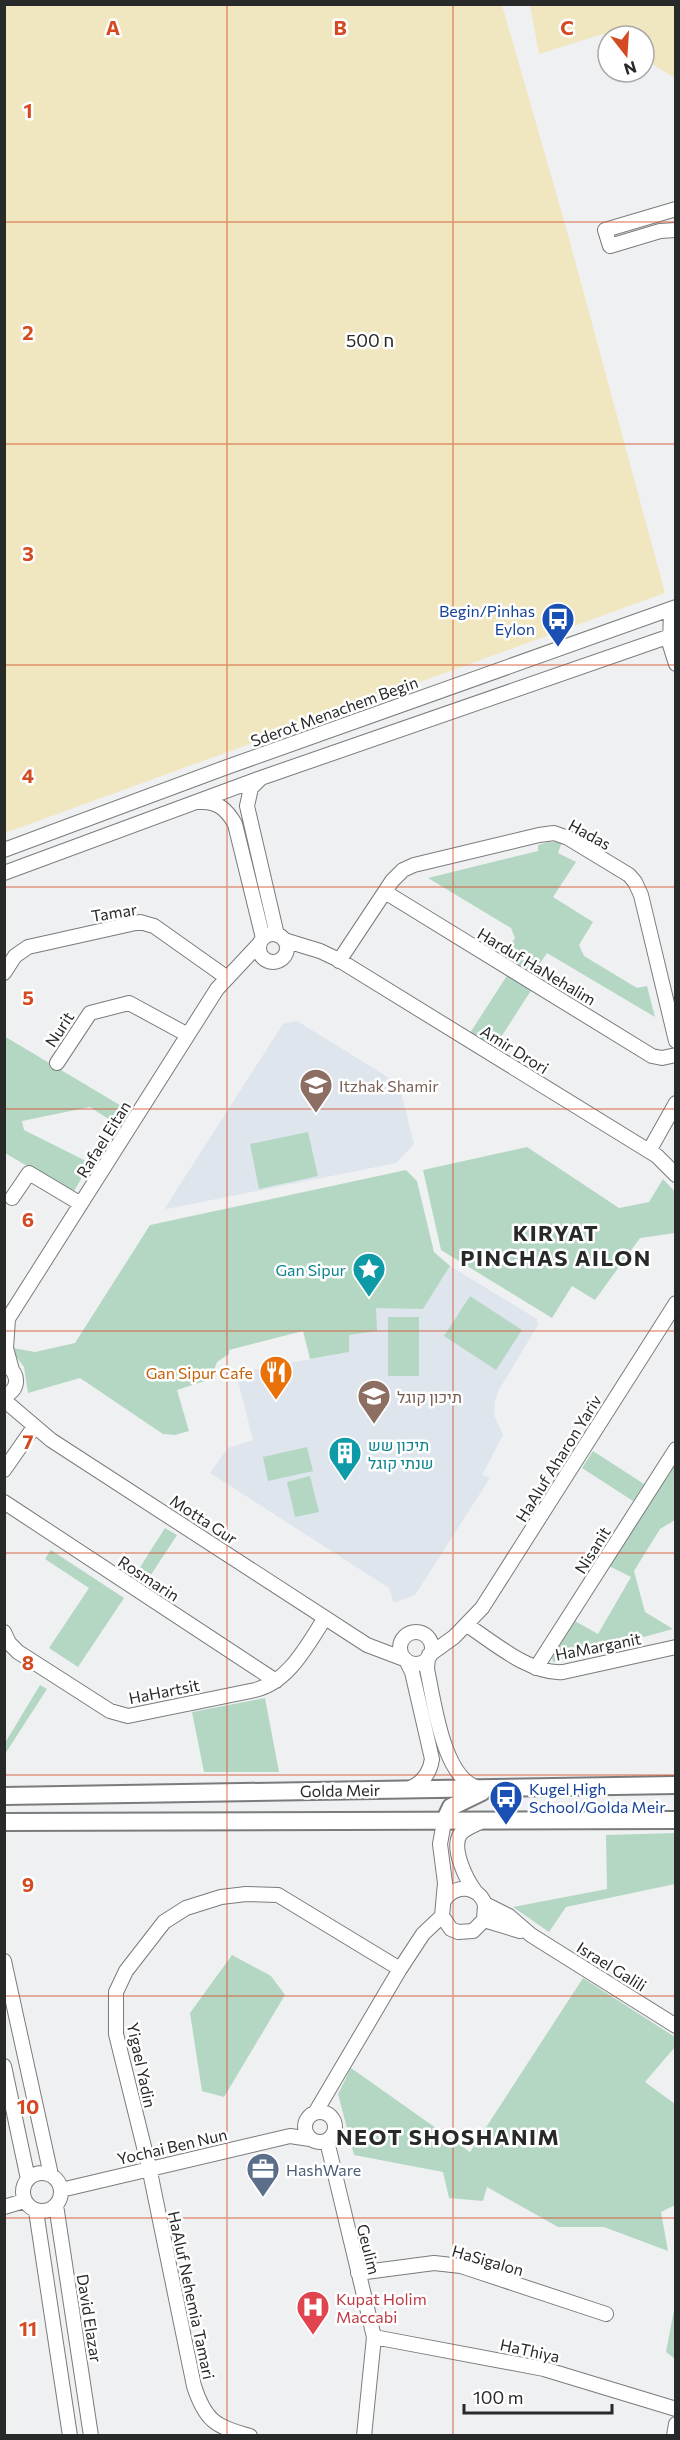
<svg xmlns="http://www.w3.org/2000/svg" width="680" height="2440" font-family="Commissioner,Heebo,sans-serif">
<rect width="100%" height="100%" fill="#eff0f2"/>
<path fill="#dee5ed" d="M297,1021l102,63 15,60 -18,19 -229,46 -2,-1 118,-184z
M450,1266l87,53 1,6 -38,63 -5,12 -1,15 9,20 -21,40 8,3 -75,117 -21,8 -5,-15 -179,-115 18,-25 25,-8 -17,-67 113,-21v-17l27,-28 47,2z"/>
<path fill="#b4d7c4" d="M548,842h14l-4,11 18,9 -23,35 40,25 -14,23 5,11 53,32 10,-2 8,31 -108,-64 -15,22 -29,-19 12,-18 -4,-10 -83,-50 110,-27v-6z
M508,974l24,15 -38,59 -24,-15z
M4,1036l119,71 -10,15 -23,-15 -68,14 2,9 66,33 -17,30 -68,-40z
M308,1132l10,44 -59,13 -9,-45z
M527,1147l92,61 30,-6 14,-23 12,13v41l-35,5 -45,62 -23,-14 -20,32 -111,-68 -18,-80z
M406,1170l11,11 17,71 16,14 -27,43 -47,-1 1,23 -28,4v17l-39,7 -7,-28 -74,19v4l-12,8 -6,17 -34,11 12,41 -14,4 -12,-1 -83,-56 -52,15 -4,-26 -9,-12 -2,-7 22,4 40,-9 75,-118z
M470,1296l52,34 -26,40 -52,-34z
M388,1317h31v59h-31z
M307,1447l6,24 -45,10 -5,-24z
M593,1451l51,33 -11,17 -51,-33z
M675,1465v55l-15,9 -26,42 11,41 28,17 -120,33 -1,-4 23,-37 23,13 33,-57 -22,-11z
M310,1476l9,36 -24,5 -8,-35z
M165,1528l12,7 -32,49 -16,-10 8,-2z
M51,1550l73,48 -46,69 -29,-19 40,-60 -44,-29z
M40,1685l7,4 -42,65v-11z
M265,1698l14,74h-75l-12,-60z
M675,1833v51l-109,23 -17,25 -36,-25 94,-18 -1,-54z
M232,1955l39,21 14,19 -61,102 -22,-6 -12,-78z
M583,1978l92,59v10l-30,35 30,22v101l-14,7 7,39 -64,-24h-46l-71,-40 -4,14 -34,-3 -6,-26 -89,-17 -16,-61 13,-26 119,84z
M674,2310h1v49l-9,-7z"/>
<path fill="#f0e7c1" d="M5,4l497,1 65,226 98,362 -660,240z
M530,5h145v73l-31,-19v-23l-36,1 -5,-3 -64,20z"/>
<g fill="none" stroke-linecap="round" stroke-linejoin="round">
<g stroke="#797b7c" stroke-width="16">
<path id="minor" d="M676,209l-71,21 5,16 50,-15 16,-1
M671,609l-1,36 6,19
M261,778l-10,10 -4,18 30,129
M200,802c18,-1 27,8 35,22l28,114
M4,850l223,-83 449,-160
M4,873l254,-94 418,-145
M385,892l267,164 10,2 14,-3
M259 948a14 14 0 1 1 28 0a14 14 0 1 1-28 0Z
M284,940l36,11 19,9 318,196 19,19
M339,961l53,-80 11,-11 11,-5 125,-30 15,-2 14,5 61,37 6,7 6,13 35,146
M4,973l11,-17 13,-9 112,-25 14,4 72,51
M57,1063l33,-50 39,-10 59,32
M649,1151l27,-48
M12,1198l17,-25 52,31
M8,1319l-2,29 6,22
M4,1325l213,-336 43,-46
M4,1396c15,-6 16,-21 3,-30
M4,1400l47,40 316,205 37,14
M4,1470l30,-43
M4,1502l272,179
M467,1625c26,17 64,50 96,47l113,-25
M4,1632l5,11 9,9 92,59 18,5 127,-26c34,-8 52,-45 70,-72
M400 1648a16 16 0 1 1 32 0a16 16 0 1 1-32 0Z
M429,1655l25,-18 28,-29 194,-305
M428,1657l-1,12c7,32 16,111 52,119
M406,1660l6,12 20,87c-2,14 -10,25 -24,30
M536,1668l140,-219
M444,1822l-4,22 5,39 -3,33 9,13 7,3 15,-1 11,-11 1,-16c-8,-19 -29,-20 -41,-4
M475,1891c-9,-12 -25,-44 -14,-58 5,-5 16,-9 21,-12
M485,1904l24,12 22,19 145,91
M484,1920l36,11
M4,1961l47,214
M4,2066l24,113
M305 2127a15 15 0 1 1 30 0a15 15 0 1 1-30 0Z
M315,2113l85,-144 23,-35 19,-18
M327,2141l47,196 -10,99
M23 2192a19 19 0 1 1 38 0a19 19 0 1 1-38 0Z
M61,2190l229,-54 20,3
M56,2205l35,231
M4,2207l20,-6
M36,2211l34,225
M358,2273l76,-10 27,3 145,48
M374,2337l170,32 132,40
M250,2436c-35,-9 -45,-16 -56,-50l-45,-219 -33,-133v-42l10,-21 38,-49 22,-14 35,-11 25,-3 32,1 122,74
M674,2436l2,-12"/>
</g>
<g stroke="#797b7c" stroke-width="20">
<path id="major" d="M4,1796l672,-11
M4,1822l672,-2
M444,1822l7,-15 31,-15"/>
</g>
<use href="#minor" stroke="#fff" stroke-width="14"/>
<use href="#major" stroke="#fff" stroke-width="16"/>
</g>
<path fill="none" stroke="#d44b23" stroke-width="1.5" stroke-opacity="0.55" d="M227,4v2432M453,4v2432M4,222h672M4,444h672M4,665h672M4,887h672M4,1109h672M4,1331h672M4,1553h672M4,1775h672M4,1996h672M4,2218h672"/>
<defs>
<g id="bus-pin" transform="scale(1.725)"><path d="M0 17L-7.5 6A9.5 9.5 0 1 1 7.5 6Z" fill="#1a4fb4" stroke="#fff"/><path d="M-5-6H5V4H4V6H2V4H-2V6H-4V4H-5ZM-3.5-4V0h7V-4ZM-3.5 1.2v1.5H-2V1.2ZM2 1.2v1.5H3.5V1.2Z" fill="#fff"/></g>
<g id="school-pin" transform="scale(1.725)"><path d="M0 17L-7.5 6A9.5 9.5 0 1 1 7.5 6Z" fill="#8d6e63" stroke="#fff"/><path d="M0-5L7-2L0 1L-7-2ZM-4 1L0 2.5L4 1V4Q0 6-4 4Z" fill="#fff"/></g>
<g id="sight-pin" transform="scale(1.725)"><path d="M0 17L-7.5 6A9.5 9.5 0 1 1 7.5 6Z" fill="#0f9aa8" stroke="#fff"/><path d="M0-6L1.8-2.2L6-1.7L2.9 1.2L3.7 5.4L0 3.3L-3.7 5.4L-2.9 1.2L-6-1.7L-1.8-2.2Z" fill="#fff"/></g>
<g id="restaurant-pin" transform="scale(1.725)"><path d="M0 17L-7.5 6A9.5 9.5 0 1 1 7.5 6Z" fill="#e8710a" stroke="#fff"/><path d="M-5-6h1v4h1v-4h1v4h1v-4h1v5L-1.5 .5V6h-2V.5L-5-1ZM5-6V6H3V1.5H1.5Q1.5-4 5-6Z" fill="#fff"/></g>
<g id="building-pin" transform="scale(1.725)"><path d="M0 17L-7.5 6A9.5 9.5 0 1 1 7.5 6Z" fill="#0f9aa8" stroke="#fff"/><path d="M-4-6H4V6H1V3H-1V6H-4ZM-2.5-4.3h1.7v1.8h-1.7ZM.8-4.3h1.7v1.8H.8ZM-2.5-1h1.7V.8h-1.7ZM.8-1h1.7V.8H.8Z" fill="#fff"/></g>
<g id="office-pin" transform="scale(1.725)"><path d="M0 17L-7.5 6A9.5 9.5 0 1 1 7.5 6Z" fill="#5c6f8a" stroke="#fff"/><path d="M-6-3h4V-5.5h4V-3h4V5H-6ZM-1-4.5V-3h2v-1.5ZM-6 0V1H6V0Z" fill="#fff"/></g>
<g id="hospital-pin" transform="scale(1.725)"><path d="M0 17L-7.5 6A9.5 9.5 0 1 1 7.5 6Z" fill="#e0444e" stroke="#fff"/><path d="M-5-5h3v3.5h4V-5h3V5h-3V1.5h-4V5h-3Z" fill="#fff"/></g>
</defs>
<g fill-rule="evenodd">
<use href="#bus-pin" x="558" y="619"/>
<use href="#school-pin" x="316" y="1085"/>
<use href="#sight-pin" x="369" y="1269"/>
<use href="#restaurant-pin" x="276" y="1372"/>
<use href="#school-pin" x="374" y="1396"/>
<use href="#building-pin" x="345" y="1453"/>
<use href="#bus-pin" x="506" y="1797"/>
<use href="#office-pin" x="263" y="2169"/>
<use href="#hospital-pin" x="313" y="2307"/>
</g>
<g text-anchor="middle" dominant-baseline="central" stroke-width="5" stroke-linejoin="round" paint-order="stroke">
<g font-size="16" fill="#164399" stroke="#fff" text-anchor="end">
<text x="535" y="610">Begin/Pinhas<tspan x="535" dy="18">Eylon</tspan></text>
<text x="529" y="1788" text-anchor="start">Kugel High<tspan x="529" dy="18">School/Golda Meir</tspan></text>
</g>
<g font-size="16" fill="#282929" stroke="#fff">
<text transform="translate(334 711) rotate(-20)">Sderot Menachem Begin</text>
<text transform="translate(590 834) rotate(29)">Hadas</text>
<text transform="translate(114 912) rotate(-9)">Tamar</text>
<text transform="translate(537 966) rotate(31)">Harduf HaNehalim</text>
<text transform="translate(59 1029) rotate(-57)">Nurit</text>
<text transform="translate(515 1049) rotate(32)">Amir Drori</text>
<text transform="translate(103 1139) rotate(-58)">Rafael Eitan</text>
<text transform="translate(558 1458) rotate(-58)">HaAluf Aharon Yariv</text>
<text transform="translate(204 1519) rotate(33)">Motta Gur</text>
<text transform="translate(592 1550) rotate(-58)">Nisanit</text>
<text transform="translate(149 1578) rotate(33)">Rosmarin</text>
<text transform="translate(598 1646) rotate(-11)">HaMarganit</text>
<text transform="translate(164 1691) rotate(-11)">HaHartsit</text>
<text transform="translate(340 1790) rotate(-1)">Golda Meir</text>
<text transform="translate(612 1966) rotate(32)">Israel Galili</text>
<text transform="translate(142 2065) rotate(78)">Yigael Yadin</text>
<text transform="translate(172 2146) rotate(-13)">Yochai Ben Nun</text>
<text transform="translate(369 2249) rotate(76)">Geulim</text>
<text transform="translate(488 2260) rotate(16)">HaSigalon</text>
<text transform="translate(192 2295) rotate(78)">HaAluf Nehemia Tamari</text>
<text transform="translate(90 2318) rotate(81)">David Elazar</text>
<text transform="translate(530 2350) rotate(12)">HaThiya</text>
</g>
<g font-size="16" fill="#785e54" stroke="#fff" text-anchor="start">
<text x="339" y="1085">Itzhak Shamir</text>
<text x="397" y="1396">תיכון קוגל</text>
</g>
<g font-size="16" fill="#0d838f" stroke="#fff" text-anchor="end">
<text x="346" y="1269">Gan Sipur</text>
<text x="368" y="1444" text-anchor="start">תיכון שש<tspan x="368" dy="18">שנתי קוגל</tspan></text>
</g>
<g font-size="16" fill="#c56008" stroke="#fff" text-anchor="end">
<text x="253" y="1372">Gan Sipur Cafe</text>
</g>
<g font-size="16" fill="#4e5e75" stroke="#fff" text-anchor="start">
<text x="286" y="2169">HashWare</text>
</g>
<g font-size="16" fill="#be3a42" stroke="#fff" text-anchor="start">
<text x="336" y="2298">Kupat Holim<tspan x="336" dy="18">Maccabi</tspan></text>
</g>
<g font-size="18" fill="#282929" stroke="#fff">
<text x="370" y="340">ח 500</text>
</g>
<g font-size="22" font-weight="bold" letter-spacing="1.5" fill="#282929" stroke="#fff">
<text x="556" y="1232">KIRYAT<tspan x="556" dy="25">PINCHAS AILON</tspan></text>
<text x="448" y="2136">NEOT SHOSHANIM</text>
</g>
</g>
<g font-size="20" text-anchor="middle" font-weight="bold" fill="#d44b23" stroke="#fff" stroke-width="5" stroke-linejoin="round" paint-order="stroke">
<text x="113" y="35">A</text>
<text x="340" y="35">B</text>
<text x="567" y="35">C</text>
<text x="28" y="118">1</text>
<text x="28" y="340">2</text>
<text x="28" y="561">3</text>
<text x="28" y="783">4</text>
<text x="28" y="1005">5</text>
<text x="28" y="1227">6</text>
<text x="28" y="1449">7</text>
<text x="28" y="1670">8</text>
<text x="28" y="1892">9</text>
<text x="28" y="2114">10</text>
<text x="28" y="2336">11</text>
</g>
<rect width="680" height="2440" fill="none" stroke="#282929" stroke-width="12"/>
<g transform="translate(626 54) rotate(163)"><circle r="28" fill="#ffffff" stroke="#a9a9a9" stroke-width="1.5"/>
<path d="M0-4.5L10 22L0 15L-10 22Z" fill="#d44b23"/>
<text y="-9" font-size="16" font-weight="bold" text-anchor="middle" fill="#282929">N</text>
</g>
<path d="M464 2404v9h148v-9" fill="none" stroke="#282929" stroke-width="3"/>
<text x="473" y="2404" font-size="18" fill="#282929" stroke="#ffffff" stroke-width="4.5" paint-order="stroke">100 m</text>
</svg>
